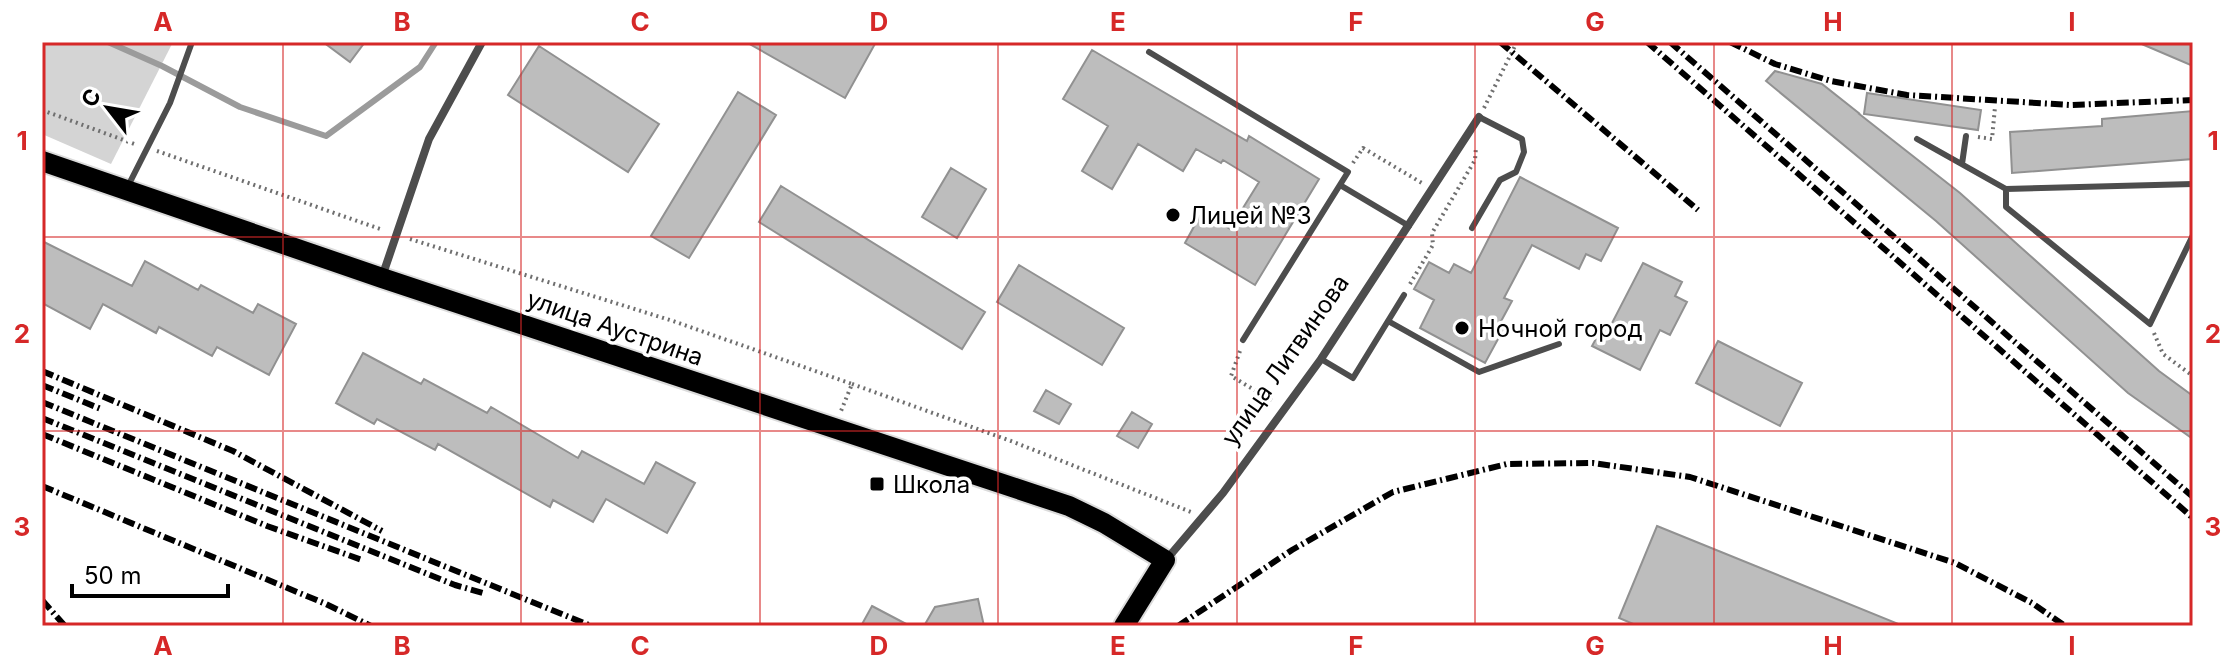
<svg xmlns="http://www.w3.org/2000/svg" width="2235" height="668" font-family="Inter,sans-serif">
<rect width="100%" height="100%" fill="#fff"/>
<path fill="#d4d4d4" d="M42,42h131l-62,122 -69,-30z"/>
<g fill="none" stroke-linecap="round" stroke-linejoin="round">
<path stroke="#9b9b9b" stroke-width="6" d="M108,42l54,24 78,41 86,29 94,-69 16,-25"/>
</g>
<path fill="#bdbdbd" stroke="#919191" stroke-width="2" d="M323,42h42l-15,20z
M746,42h130l-31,56z
M2137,42h56v24z
M539,46l120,78 -31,48 -120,-77z
M1092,50l155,91 2,-5 70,43 -64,106 -70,-42 17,-31 28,17 29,-47 -36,-22 -2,3 -25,-14 -13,22 -45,-27 -26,45 -30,-18 26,-45 -45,-27z
M1775,71l47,13 38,30 -2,-1 102,80 199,178 34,25v43l-65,-46 -192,-172 -170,-140z
M738,92l38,23 -87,143 -38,-22z
M1867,93l114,17 -3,20 -114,-16z
M2193,111v48l-181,14 -2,-41 92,-6v-7z
M951,168l35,21 -29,49 -35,-21z
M1520,177l98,51 -17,33 -15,-7 -7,15 -47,-24 -28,53 8,3 -13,24 5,3 -19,35 -65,-35 14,-28 -20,-11 15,-27 20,11 5,-9 17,9z
M781,186l204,126 -23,37 -203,-127z
M42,241l90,45 13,-25 53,29 3,-5 52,28 5,-9 38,20 -27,51 -52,-28 -5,9 -53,-29 -3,6 -53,-29 -13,25 -48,-26z
M1643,263l39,19 -7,14 12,6 -17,33 -10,-5 -20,40 -48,-24 12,-22 6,3z
M1019,265l105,63 -22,37 -105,-63z
M1718,341l84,42 -22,43 -84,-43z
M363,353l58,31 3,-5 63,34 4,-6 87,51 4,-7 62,33 12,-22 39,21 -28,50 -61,-34 -13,23 -40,-22 -3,7 -112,-63 -3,6 -58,-31 -3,5 -38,-21z
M1046,390l25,14 -12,20 -25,-13z
M1132,412l20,12 -14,24 -21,-12z
M1657,526l244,99 -1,1h-262l-19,-8z
M978,599l6,27h-60l11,-19z
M872,606l38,20h-49z"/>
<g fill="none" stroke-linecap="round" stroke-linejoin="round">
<g stroke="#dbdbdb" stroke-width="24">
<path id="primary" d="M42,161l340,117 687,228 35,17 61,37 -41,66"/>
</g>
<path stroke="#6f6f6f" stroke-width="4" stroke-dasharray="2 4" stroke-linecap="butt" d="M1484,108l33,-66
M42,110l95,35
M1978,137l14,2 3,-32
M157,151l226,79
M1353,163l10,-15 59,35
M410,239l263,82 179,63 -11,27
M1410,284l23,-39 -1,-12 43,-73 1,-13
M2154,333l9,21 30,22
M1240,351l-9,25 42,25
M852,384l159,57 180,71"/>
<path stroke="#4d4d4d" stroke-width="6" d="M1149,52l199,120 -105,168
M1917,139l89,50 187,-5
M1962,164l4,-28
M1340,185l69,41
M127,188l43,-85 22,-61
M2006,189v18l144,117 43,-89
M1472,228l28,-48 16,-8 8,-20 -2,-13 -43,-22
M1388,321l91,51 80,-28
M1321,359l32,19 51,-83"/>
<path stroke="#4d4d4d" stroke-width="8" d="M382,277l47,-138 53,-97
M1166,560l57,-67 98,-134 158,-242"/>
<use href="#primary" stroke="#000" stroke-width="20"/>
<path stroke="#000" stroke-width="6" stroke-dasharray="12 4 2 4" stroke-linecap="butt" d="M1500,42l198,168
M1647,42l546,476
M1670,42l523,455
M1730,42l45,22 56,17 76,14 163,10 123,-5
M42,371l191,80 149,80
M42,385l59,24
M42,402l549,224
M42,418l413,167 28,8
M42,434l225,92 95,34
M42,486l284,118 45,22
M42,600l23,26
M1178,626l114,-76 101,-58 114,-28 86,-1 97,14 265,86 77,40 33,23"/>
</g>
<path fill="none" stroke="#d62828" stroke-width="2" stroke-opacity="0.55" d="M283,42v584M521,42v584M760,42v584M998,42v584M1237,42v584M1475,42v584M1714,42v584M1952,42v584M42,237h2151M42,431h2151"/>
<g fill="#000" stroke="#fff" stroke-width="3">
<circle cx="1173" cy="215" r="8"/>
<circle cx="1462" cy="328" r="8"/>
<rect x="869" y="476" width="16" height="16" rx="4"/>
</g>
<g text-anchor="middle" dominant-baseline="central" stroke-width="7" stroke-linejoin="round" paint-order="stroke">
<g font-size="24" fill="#000" stroke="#fff" text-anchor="start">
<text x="1189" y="215">Лицей №3</text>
<text x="1478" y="328">Ночной город</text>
<text x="893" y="484">Школа</text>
</g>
<g font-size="24" fill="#000" stroke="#fff">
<text transform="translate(615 328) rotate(19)">улица Аустрина</text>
<text transform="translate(1285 360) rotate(-55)">улица Литвинова</text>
</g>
</g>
<rect width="2235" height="668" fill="none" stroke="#ffffff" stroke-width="88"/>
<g transform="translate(108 108) rotate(301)" stroke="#ffffff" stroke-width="6" paint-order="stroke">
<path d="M0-6L14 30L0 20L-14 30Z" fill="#000000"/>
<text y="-12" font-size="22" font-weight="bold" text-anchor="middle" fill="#000000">С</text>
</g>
<path d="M72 584v12h156v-12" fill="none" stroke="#000000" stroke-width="4"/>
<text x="84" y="584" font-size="24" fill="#000000" stroke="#ffffff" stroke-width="6" paint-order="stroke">50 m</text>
<rect x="44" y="44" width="2147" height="580" fill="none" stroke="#d62828" stroke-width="3"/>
<g font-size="26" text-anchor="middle" font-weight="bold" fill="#d62828">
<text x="163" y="31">A</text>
<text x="402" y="31">B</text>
<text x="640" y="31">C</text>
<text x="879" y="31">D</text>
<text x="1118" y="31">E</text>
<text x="1356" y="31">F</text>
<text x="1595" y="31">G</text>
<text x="1833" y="31">H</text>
<text x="2072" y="31">I</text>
<text x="22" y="150">1</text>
<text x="2213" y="150">1</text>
<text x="22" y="343">2</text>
<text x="2213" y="343">2</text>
<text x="22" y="536">3</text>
<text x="2213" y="536">3</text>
<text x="163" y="655">A</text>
<text x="402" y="655">B</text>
<text x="640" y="655">C</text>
<text x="879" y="655">D</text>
<text x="1118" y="655">E</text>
<text x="1356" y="655">F</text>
<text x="1595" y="655">G</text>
<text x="1833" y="655">H</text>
<text x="2072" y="655">I</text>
</g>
</svg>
